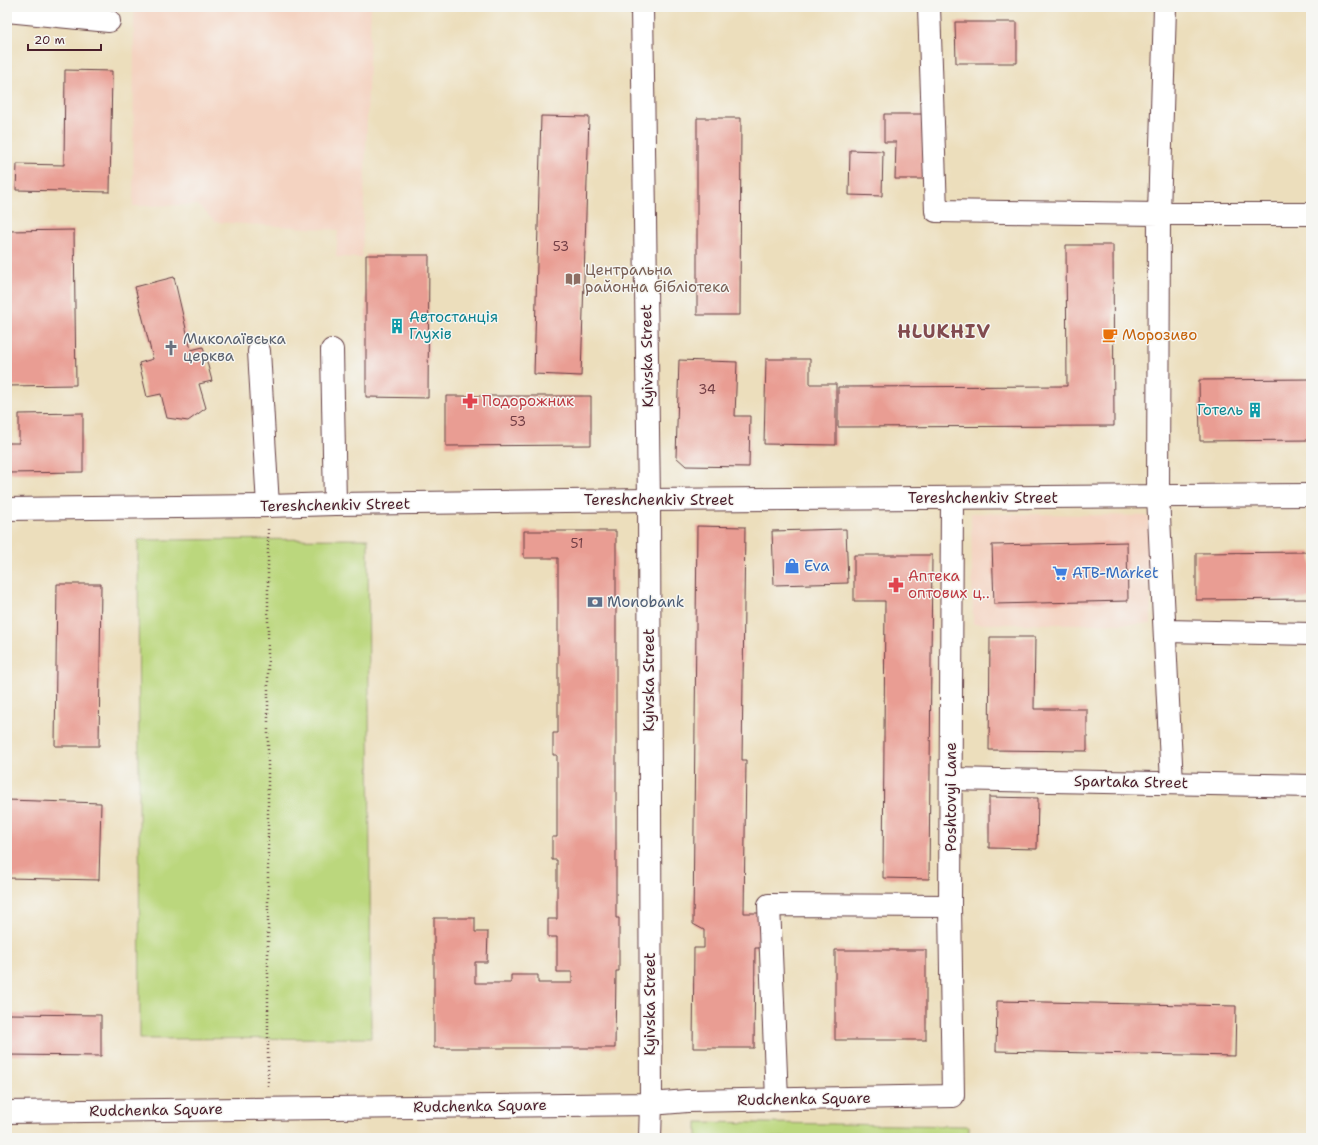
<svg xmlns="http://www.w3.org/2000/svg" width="1318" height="1145" font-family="'Shantell Sans',sans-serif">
<rect width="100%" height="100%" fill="#f6f6f2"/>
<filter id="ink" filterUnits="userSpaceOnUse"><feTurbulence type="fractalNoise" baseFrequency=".025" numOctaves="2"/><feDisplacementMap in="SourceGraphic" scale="8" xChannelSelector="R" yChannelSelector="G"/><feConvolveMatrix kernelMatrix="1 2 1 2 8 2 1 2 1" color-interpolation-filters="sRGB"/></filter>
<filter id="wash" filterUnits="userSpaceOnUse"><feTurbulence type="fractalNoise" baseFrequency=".012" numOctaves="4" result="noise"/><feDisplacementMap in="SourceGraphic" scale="16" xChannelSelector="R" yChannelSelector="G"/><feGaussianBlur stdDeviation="0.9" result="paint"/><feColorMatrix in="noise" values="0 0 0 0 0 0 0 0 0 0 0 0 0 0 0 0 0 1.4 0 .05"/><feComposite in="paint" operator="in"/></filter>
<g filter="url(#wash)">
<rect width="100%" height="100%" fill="#ecdebc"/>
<path fill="#f4d3c1" d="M134,7h237l-9,251 -26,-1 2,-27 -123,-8 -17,-17 -65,1z
M971,513l178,3 2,108h-178z"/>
<path fill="#bbd77d" stroke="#827b54" d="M368,539l3,499 -231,1 -2,-499z
M697,1122l272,4v12h-272z"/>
<g id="blocks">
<path fill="#e99d93" d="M955,22h62v41h-61z
M65,70l47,1 -2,121 -94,-2 1,-26 47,1z
M884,114h40v65h-29l1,-37h-12z
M541,116l48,1 -8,259 -47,-2z
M697,118h44l-1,197h-43z
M850,150l33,1 -1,45 -33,-1z
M74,230l2,155 -69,1v-155z
M1066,245h47l1,181 -276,1v-40l229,-1z
M366,255h63l-1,143 -62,-1z
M174,277l17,73 12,-3 9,34 -13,3 7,24 -18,13 -21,-3 -6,-24 -14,3 -8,-34 14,-4 -18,-72z
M766,359h44v25h26v61l-72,-1z
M679,360l58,2 -2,54h15l-1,51 -63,-1 -10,-9z
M1311,379v61l-111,1 -1,-61z
M446,396h145v49l-145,1z
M83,413v59l-76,1v-30h12v-29z
M697,526l48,1 -3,233h4l-2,153h18v35h-7l-1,100h-61l1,-100h10v-18l-11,-6z
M846,529l2,54 -74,2 -2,-54z
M524,531h92v387h3v53h-3l-1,77h-181v-130h41v14h13l-1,30h-12v21h36v-8h27v8h34v-11h-15v-35h-9v-18h9v-59h-5v-23h5v-82h-4v-22h5v-175h-34z
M1127,542l1,59 -134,3 -2,-59z
M1311,552v47l-115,1v-47z
M854,555h78l-3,324 -46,-1 2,-277h-31z
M57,584h44l-2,162h-44z
M990,637h45l-1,72h53v42l-98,-1z
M989,797l49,1 -1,51 -48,-1z
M7,800l94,3 -2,77 -92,-2z
M835,950h91v90h-91z
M997,1001l239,5 -1,50 -239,-5z
M7,1014l94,1v41l-94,-1z"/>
</g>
</g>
<g filter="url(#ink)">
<use href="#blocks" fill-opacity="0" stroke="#623c41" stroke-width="1"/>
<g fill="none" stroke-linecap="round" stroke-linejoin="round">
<g stroke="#623c41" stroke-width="24">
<path id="minor" d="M929,7l7,204 223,3h152
M1165,7l-6,207 -1,282 14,287
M7,11l102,10
M332,350l3,154
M259,351l9,155
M1166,631l145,3
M951,779l360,7
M777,1099l-8,-194 181,1
M7,1112l644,-8 -2,-604 -7,-493"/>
</g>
<g stroke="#623c41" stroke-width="24">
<path id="major" d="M7,509l261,-3 67,-2 314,-4 662,-5
M650,1138l1,-34 36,-3 266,-5 -3,-190 2,-408"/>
</g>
<path stroke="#623c41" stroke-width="2.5" stroke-dasharray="1 3" stroke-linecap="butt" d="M268,1086v-557"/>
<use href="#minor" stroke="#fff" stroke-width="22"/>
<use href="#major" stroke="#fff" stroke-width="22"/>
</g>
</g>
<defs>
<g id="library-bare" transform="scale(1.2)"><path d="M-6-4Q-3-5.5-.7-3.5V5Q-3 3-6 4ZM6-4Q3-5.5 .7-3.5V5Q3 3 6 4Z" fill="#8d6e63" stroke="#f6f6f2" stroke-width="2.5" paint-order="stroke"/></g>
<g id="building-bare" transform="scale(1.2)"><path d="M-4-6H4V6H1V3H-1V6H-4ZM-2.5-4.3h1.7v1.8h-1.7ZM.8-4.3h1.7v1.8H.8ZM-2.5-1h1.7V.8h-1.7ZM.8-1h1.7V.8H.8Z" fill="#0f9aa8" stroke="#f6f6f2" stroke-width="2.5" paint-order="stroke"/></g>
<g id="cafe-bare" transform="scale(1.2)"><path d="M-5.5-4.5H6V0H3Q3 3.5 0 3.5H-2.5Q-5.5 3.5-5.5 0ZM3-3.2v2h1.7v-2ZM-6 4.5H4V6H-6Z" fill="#e8710a" stroke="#f6f6f2" stroke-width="2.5" paint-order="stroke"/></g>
<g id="church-bare" transform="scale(1.2)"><path d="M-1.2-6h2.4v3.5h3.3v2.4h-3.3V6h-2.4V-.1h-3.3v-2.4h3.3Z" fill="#6b7280" stroke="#f6f6f2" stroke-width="2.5" paint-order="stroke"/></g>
<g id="pharmacy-bare" transform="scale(1.2)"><path d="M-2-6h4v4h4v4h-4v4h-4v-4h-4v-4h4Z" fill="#e0444e" stroke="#f6f6f2" stroke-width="2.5" paint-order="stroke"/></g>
<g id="shop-bare" transform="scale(1.2)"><path d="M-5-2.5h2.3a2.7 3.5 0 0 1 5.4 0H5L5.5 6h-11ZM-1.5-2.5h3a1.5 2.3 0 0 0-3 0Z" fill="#3f7fe0" stroke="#f6f6f2" stroke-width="2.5" paint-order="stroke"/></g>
<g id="supermarket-bare" transform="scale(1.2)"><path d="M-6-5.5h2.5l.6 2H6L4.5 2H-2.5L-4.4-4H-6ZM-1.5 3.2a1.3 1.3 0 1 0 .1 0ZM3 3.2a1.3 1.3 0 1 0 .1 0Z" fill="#3f7fe0" stroke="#f6f6f2" stroke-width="2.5" paint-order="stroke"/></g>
<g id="bank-bare" transform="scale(1.2)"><path d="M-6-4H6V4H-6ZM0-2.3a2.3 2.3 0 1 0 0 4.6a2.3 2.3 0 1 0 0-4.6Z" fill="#5c6f8a" stroke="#f6f6f2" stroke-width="2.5" paint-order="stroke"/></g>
</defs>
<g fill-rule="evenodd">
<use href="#library-bare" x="573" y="279"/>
<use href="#building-bare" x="397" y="326"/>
<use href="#cafe-bare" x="1110" y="335"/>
<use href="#church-bare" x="171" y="348"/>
<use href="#pharmacy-bare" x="470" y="401"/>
<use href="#building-bare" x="1255" y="410"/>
<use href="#shop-bare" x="792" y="566"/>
<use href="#supermarket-bare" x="1060" y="573"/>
<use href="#pharmacy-bare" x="896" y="585"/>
<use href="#bank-bare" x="595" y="602"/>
</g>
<g text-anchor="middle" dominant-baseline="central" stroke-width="3" stroke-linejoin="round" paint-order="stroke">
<g font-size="13" fill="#723e45">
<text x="561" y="246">53</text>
<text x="707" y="389">34</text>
<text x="518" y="421">53</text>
<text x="577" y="543">51</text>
</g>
<g font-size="15" fill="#785e54" stroke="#f6f6f2" text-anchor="start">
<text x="585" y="270">Центральна<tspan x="585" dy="17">районна бібліотека</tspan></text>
</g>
<g font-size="15" fill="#0d838f" stroke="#f6f6f2" text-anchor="start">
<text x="409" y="317">Автостанція<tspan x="409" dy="17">Глухів</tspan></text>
<text x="1243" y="410" text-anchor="end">Готель</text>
</g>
<g font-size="15" fill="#c56008" stroke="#f6f6f2" text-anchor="start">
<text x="1122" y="335">Морозиво</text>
</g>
<g font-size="15" fill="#5b616d" stroke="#f6f6f2" text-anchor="start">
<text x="183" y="339">Миколаївська<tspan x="183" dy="17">церква</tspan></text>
</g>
<g font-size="15" fill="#4a1f2b" stroke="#f6f6f2">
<text transform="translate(647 356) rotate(-91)">Kyivska Street</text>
<text x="983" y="498">Tereshchenkiv Street</text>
<text x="659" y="500">Tereshchenkiv Street</text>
<text transform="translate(335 505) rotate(-1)">Tereshchenkiv Street</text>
<text transform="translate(649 680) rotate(-90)">Kyivska Street</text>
<text transform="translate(1131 782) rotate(1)">Spartaka Street</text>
<text transform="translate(951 797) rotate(-90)">Poshtovyi Lane</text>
<text transform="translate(650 1004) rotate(-90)">Kyivska Street</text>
<text transform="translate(804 1099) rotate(-1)">Rudchenka Square</text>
<text transform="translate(480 1106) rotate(-1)">Rudchenka Square</text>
<text transform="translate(156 1110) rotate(-1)">Rudchenka Square</text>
</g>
<g font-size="15" fill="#be3a42" stroke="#f6f6f2" text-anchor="start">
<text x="482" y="401">Подорожник</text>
<text x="908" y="576">Аптека<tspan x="908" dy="17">оптових ц‥</tspan></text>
</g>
<g font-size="15" fill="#366cbe" stroke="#f6f6f2" text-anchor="start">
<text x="804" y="566">Eva</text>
<text x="1072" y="573">ATB-Market</text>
</g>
<g font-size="15" fill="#4e5e75" stroke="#f6f6f2" text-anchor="start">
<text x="607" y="602">Monobank</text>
</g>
<g font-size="19" font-weight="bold" letter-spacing="1" fill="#824b4f" stroke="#f6f6f2">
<text x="944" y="331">HLUKHIV</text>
</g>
</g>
<rect width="1318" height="1145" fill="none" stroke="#f6f6f2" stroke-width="24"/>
<path d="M28 44v6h73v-6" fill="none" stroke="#4a1f2b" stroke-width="2"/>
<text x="34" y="44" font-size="12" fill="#4a1f2b" stroke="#f6f6f2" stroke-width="3" paint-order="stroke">20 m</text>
</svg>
